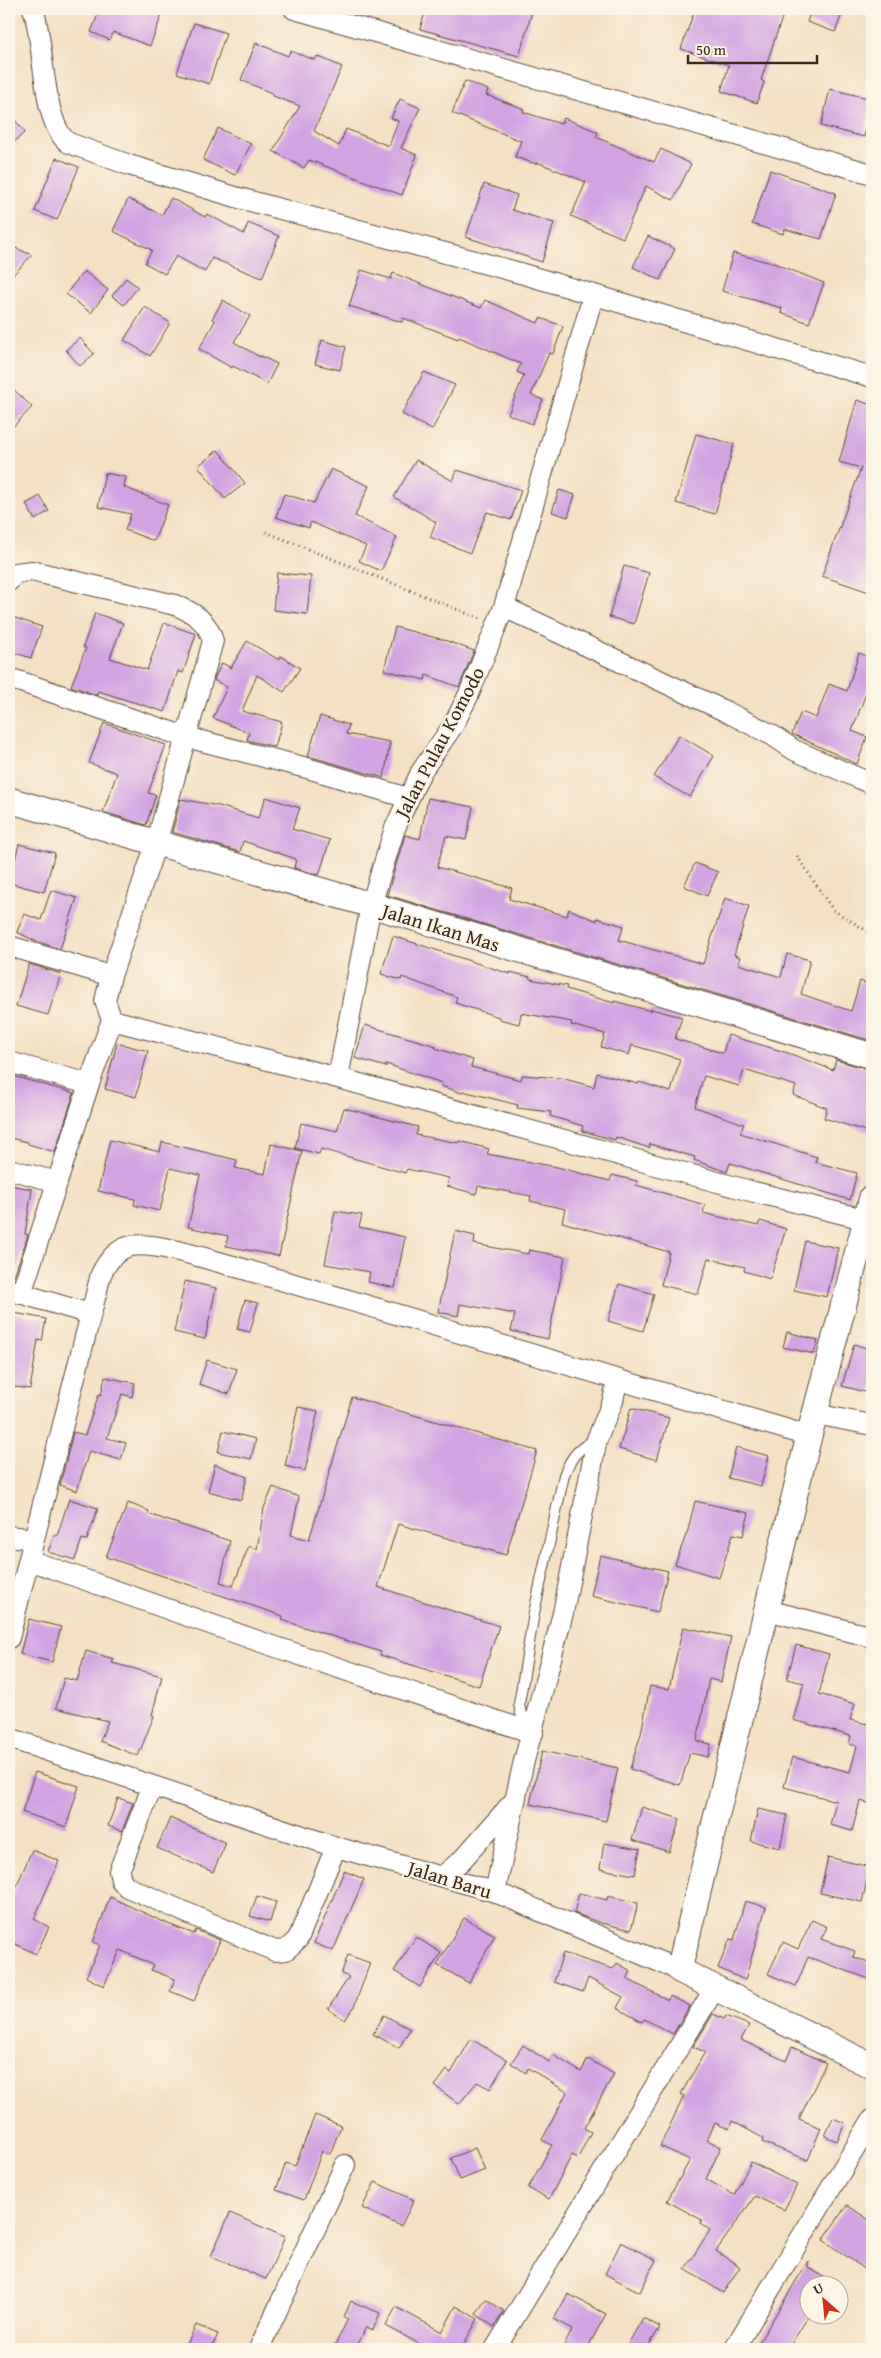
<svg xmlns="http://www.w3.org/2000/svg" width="881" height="2358" font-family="'Gentium Book Plus',serif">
<rect width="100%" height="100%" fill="#fcf5e5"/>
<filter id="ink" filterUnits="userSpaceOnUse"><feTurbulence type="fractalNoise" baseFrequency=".02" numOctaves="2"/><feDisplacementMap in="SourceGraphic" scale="10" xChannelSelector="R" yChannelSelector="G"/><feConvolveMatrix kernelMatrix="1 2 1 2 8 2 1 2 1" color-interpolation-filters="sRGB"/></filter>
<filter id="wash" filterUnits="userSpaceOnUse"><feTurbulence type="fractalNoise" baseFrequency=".0096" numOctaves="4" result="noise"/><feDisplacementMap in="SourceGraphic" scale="20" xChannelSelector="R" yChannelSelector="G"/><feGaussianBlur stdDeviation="1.12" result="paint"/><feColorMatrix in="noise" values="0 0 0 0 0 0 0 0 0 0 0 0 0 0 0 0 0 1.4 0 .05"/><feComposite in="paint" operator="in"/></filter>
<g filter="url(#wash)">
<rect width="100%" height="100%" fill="#f4e0c3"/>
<g id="blocks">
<path fill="#d3a3e4" d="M100,9h64l-14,37 -37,-14 -3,8 -19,-8z
M426,9h107l-14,47 -99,-27z
M695,9h90l-24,71 3,2 -7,21 -36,-12 8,-26 -48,-16z
M812,9h32l-9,23 -28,-10z
M194,23l32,10 -17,51 -32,-11z
M256,43l32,13 2,-5 25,9 2,-4 25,11 -28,64 25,15 7,-17 43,17 9,-25 -7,-3 9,-19 20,9 -19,40 16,7 -15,40 -93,-35 -5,8 -31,-17 27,-45 -27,-10 1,-2 -33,-14z
M465,81l23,9 -2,5 38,14 -1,3 38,12 3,-6 34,14 -2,5 58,25 7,-13 30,15 -18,36 -27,-14 -23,52 -52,-22 15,-34 -49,-20 -1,2 -21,-7 6,-16 -69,-28z
M830,89l42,10 -8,38 -43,-11z
M9,113l16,19 -16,15z
M218,128l33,16 -16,31 -32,-15z
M56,158l23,9 -22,53 -22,-9z
M770,170l66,23 -15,46 -36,-10 -2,5 -31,-10z
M484,184l33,11 -5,15 42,13 -12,39 -76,-25z
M171,198l34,19 2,-3 37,20 4,-11 31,13 -17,42 -50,-20 -7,14 -29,-16 -11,18 -20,-11 7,-13 -39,-19 15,-32 34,16z
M648,236l27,13 -15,31 -27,-13z
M13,247l19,8 -23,24v-22z
M733,253l43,11 48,19 -15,40 -28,-10 1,-5 -60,-17z
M361,270l30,9 2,-6 88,35 4,-8 53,23 2,-5 23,8 -10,28 -4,-1 -18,42 12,5 -11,24 -24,-10 16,-39 -7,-3 4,-8 -62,-27 -1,2 -55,-21 -1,4 -53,-16z
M84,271l24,19 -17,23 -25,-19z
M126,278l12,9 -14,18 -12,-9z
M223,300l27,16 -16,26 26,15 1,-1 16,8 -10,20 -34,-18 -1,2 -33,-19 16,-28 -3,-2z
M145,307l25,16 -20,33 -26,-16z
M80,338l14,16 -14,12 -14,-16z
M322,340l24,7 -6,23 -25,-6z
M424,372l31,13 -23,45 -30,-16z
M9,385l23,22 -23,24z
M857,400l15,5v188l-50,-17 39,-108 -22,-6z
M696,434l38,10 -19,70 -39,-11z
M218,450l27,33 -20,16 -27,-33z
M416,460l37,21 4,-11 64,20 -10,30 -24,-8 -17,41 -40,-16 6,-15 -42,-25z
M331,469l38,17 -14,30 42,21 -16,34 -22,-10 7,-15 -55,-24 -2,6 -33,-11 8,-23 30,9z
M105,473l21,4 -2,10 44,18 -14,36 -29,-11 6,-16 -33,-7z
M559,490l16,5 -7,22 -16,-5z
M40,496l9,15 -14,9 -9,-16z
M624,566l25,7 -15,51 -25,-7z
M277,573l34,3 -4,38 -34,-4z
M95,613l28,10 -13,35 37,12 17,-47 32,11 -13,39 -5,-2 -13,41 -67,-21 -1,4 -26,-9 15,-38 -3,-1z
M9,616l33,11 -11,31 -22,-7z
M395,627l49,13 30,11 -15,36 -33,-12 -1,5 -41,-10z
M247,641l32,19 2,-4 19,12 -16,24 -27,-17 -15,36 40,11 -7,25 -28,-7 2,-7 -36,-15 14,-31 -13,-7 1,-3 7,-14 9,5z
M859,653l13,5v19l-20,54 15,6 -10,27 -65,-30 9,-22 15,6 13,-34 18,7z
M320,716l29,9 -3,9 44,8 -6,36 -76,-22z
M104,723l62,22 -18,48 8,2 -10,30 -43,-13 14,-39 -28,-10z
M679,735l35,21 -24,41 -36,-20z
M266,797l34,11 -8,21 38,11 -11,35 -25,-7 2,-9 -53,-18 -3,11 -68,-20 9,-33 38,7 39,12z
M428,798l45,9 -7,33 -20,-4 -9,31 75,21 -3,11 58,17 2,-7 28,12v-3l27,8 -5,14 84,24 22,-66 24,8 -15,49 6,2 -2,7 43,13 6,-23 23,6 -9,34 50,17 9,-30 12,4v56l-485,-146 18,-60 15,4z
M19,844l36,9 -11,39 -35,-9z
M695,863l23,9 -11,24 -23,-10z
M51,890l26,8 -17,51 -25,-8 -18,-9 7,-18 17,6z
M393,936l117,38v-2l20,5v2l37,7 -1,3 48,14v-2l37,10v-2l31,8 -7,22 48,14 5,-18 60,18 45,17 3,-10 36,10v63l-48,-15 3,-10 -34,-13 3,-9 -52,-16 -5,16 -35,-10 -9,31 49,17 -4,9 77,24 -2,5 42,11 -7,27 -120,-37 -3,9 -33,-12 1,-3 -45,-13 -1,4 -33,-11 -1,3 -33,-9 1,-5 -33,-10 1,-4 -34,-4 1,-3 -55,-14 -1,2 -21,-7 1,-3 -56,-19v3l-31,-9 10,-33 71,21 -1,2 38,12 -2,7 50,13 1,-5 39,3 33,9 3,-14 41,11 1,-2 32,10 9,-33 -48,-14 -3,10 -28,-8 4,-13 -34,-9 1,-3 -51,-9 -2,11 -20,-5v-2l-44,-14 2,-6 -55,-20 -1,3 -20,-6z
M29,964l32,10 -13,41 -32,-9z
M117,1043l31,8 -12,46 -31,-8z
M9,1075l65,18 -19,59 -27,-8v-2l-19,-4z
M344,1108l74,19 -2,8 43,8 1,-2 29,8 -2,5 70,13 53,14 2,-6 25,6 -1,4 69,20 -2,8 55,13 2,-5 26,8 -16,50 -26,-8 1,-4 -37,-9 -10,36 -37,-9 8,-33 -107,-30 3,-13 -35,-8 1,-5 -53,-10 -2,8 -29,-8 2,-8 -42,-9 -2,4 -84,-24 -2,5 -24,-6 6,-25 36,8z
M110,1140l50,12 2,-10 75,18 -2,8 30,6 6,-30 31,7 -23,105 -53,-10 2,-10 -40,-9 12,-52 -30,-7 -10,43 -26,-6 1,-6 -37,-8z
M9,1185l23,4 -7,45 3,1 -15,44 -4,-1z
M335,1211l27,4 -3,12 46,10 -10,51 -27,-6 2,-10 -45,-8z
M455,1231l20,5 -1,8 54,10 1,-4 36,7 -17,82 -37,-8 4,-17 -55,-10 -2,12 -20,-4z
M805,1241l33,7 -11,49 -33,-7z
M185,1281l31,7 -11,51 -31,-7z
M619,1284l35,10 -11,37 -35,-10z
M245,1300l13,3 -8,29 -13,-3z
M9,1312l37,7 -4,22 -4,-1 -8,49 -21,-3z
M787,1332l31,8 -4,14 -31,-7z
M854,1344l18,6v30l-3,13 -27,-7z
M207,1360l30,9 -8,25 -30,-10z
M105,1377l30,6 -3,14 -10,-3 -15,44 19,5 -5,17 -32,-9 -12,40 -17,-6 13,-53 12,3 14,-41 2,1z
M352,1397l185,54 -31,104 -108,-31 -20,63 121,39 -20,60 -99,-31 1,-3 -99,-32 1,-4 -177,-59 22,-54 21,8 -1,3 82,27 -10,41 13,4 16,-40 8,3 7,-41 9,-21 26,10 -8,38 18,5z
M298,1407l20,4 -13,60 -20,-5z
M631,1408l38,10 -12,42 -38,-11z
M223,1431l33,8 -5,20 -33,-7z
M736,1447l33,9 -8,30 -33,-8z
M215,1464l32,13 -6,23 -33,-9z
M69,1499l29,9 -11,32 -5,-1 -7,21 -27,-8 6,-17 3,1z
M695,1501l54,12 -6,23 -10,-2 -14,44 -44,-14 13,-34z
M600,1555l68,16 -10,41 -67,-16z
M29,1619l32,8 -9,35 -32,-8z
M683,1627l48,10 -10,45 -12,-3 -12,62 14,3 -3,13 -18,-4 -10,32 -50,-16 11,-35 9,-48 19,3z
M796,1645l33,9 -10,40 36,10 -5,16 22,5v79l-12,-3 -8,30 -22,-6 6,-24 -52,-14 8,-30 58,15 7,-26 -8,-2 2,-8 -58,-16 11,-37 -17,-4z
M86,1651l28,8 -2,4 50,13 -10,39 2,1 -16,40 -38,-15 8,-20 -52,-13 8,-30 13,3z
M542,1751l76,17 -12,53 -76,-17z
M35,1772l44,14 -13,41 -44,-15z
M118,1798l15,5 -11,28 -14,-5z
M642,1807l38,12 -11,33 -37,-12z
M758,1809l29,6 -7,33 -29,-7z
M170,1818l56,25 -13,29 -56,-24z
M604,1843l36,6 -5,26 -35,-6z
M32,1850l27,11 -25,58 15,8 -13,27 -27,-13v-37z
M828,1857l42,10 -8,35 -42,-9z
M344,1871l20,8 -31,72 -19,-8z
M579,1893l28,7 1,-4 30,7 -7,27 -30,-7 -27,-10z
M257,1896l19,6 -6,20 -20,-6z
M110,1897l58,27 26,10 2,-4 24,10 -26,61 -24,-10 5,-12 -24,-9 2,-5 -33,-15 -16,36 -18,-9 14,-32 -7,-3z
M745,1901l21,6 -21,73 -27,-12 12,-29 4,1z
M464,1918l31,17 -26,48 -32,-18z
M812,1920l15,7 -6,12 34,12 -2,6 19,6v17l-64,-23 -12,29 -28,-12 15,-32 15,7z
M416,1937l25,16 -21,34 -26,-16z
M563,1953l50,16 4,-6 14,8 -4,8 41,21 2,-4 20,10 -17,28 -29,-15 -2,3 -25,-14 6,-11 -35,-19 -5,14 -29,-10z
M348,1955l22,8 -16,44 -9,13 -17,-11 21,-32 -8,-3z
M713,2014l11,5 2,-3 23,9 -8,15 45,21 6,-14 34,16 -27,56 22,9 -13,32 -46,-18 1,-4 -31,-17 -3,8 -14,-6 -8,17 14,7 -15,32 28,16 17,-33 46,23 -13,25 -29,-14 -39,55 24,16 -17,26 -38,-24 25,-39 -10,-7 2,-3 -35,-19 23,-41 -30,-14 24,-50 -3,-2 24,-42 -12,-5z
M384,2015l26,14 -11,19 -26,-14z
M471,2039l36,21 -17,29 -13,-7 -18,22 -24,-18 12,-16 4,3z
M523,2045l26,17 4,-7 28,17 7,-13 26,15 -30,54 7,4 -13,26 -6,-3 -23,44 -21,-11 24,-43 -10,-5 25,-48 -39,-24 -2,5 -15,-10z
M315,2115l26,11 -11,28 -8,-3 -18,49 -28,-10 10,-27 9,3z
M833,2118l12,5 -8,18 -12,-5z
M475,2148l10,22 -25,10 -9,-22z
M375,2182l39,18 -13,26 -39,-18z
M847,2205l25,17v52l-49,-34z
M230,2213l55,24 -19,42 -55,-23z
M621,2242l35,18 -16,32 -35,-18z
M808,2261v6l29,19h-29v31l-20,32h-33z
M568,2294l38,20 -19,35h-25l11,-20 -19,-10z
M486,2299l18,12 -10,16 -18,-13z
M351,2301l29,12 -7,17 -7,-3 -10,22h-23l15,-30 -4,-2z
M456,2306l22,13 -17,30h-32l-43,-23 10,-19 46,25z
M643,2318l17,9 -13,22h-10l-9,-5z
M196,2325l22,9 -7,15h-26z"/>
</g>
</g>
<g filter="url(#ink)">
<use href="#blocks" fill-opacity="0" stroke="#574537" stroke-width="1"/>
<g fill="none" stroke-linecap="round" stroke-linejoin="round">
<g stroke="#574537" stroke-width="12">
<path id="service" d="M531,1730l-10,-16 -2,-10 15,-91 30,-138c8,-20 14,-26 32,-36"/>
</g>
<g stroke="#574537" stroke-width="22">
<path id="minor" d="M33,9c12,31 8,116 36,134l60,22 110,33 281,75 352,104
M294,9l578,165
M9,581l6,-8 17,-2 143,34c18,7 33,16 38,36l-57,203 -45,132 -6,25 7,19 -23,64 -68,210
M504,607l225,106 43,22 22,15 78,34
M9,678l177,59 121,31 101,30
M9,946l102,30
M112,1020l226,58 416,114 118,29
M9,1062l80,22
M338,1078l33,-173 24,-77 26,-56 33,-48 15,-30 35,-87 89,-311
M9,1169l48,13
M9,1290l81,24
M815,1414l57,11
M9,1536l24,3
M29,1560l232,82 272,91
M767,1610l105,27
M9,1638l92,-364c6,-12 15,-25 30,-28 25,-5 82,15 109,22l569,168
M9,1738l327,109 159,45 184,78
M152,1787l-33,84 2,9 6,7 148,64 11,-1 12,-11 38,-92
M443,1876l19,-16 52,-59
M495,1892l28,-127 40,-152 34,-174 16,-38 4,-20
M259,2349l86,-184
M495,2349l220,-361
M734,2349l138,-229"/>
</g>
<g stroke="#574537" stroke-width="27">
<path id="tertiary" d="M9,800l362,105 501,151
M872,1197l-63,239 -130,534 193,96"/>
</g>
<path stroke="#574537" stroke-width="3" stroke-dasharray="1 4" stroke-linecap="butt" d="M266,532l215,87
M797,856l36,54 39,24"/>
<use href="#service" stroke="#fff" stroke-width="10"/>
<use href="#minor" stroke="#fff" stroke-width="20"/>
<use href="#tertiary" stroke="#fff" stroke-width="25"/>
</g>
</g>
<g text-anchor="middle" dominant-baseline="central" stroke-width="4" stroke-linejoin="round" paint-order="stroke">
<g font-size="20" fill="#3b2a1e" stroke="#fcf5e5">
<text transform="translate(439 742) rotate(-62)">Jalan Pulau Komodo</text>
<text transform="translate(441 927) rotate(17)">Jalan Ikan Mas</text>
<text transform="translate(450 1879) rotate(17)">Jalan Baru</text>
</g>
</g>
<rect width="881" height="2358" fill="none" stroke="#fcf5e5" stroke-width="30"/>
<g transform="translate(824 2300) rotate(333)"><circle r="24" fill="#fcf5e5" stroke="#afa495"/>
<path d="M0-4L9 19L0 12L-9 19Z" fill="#c8321e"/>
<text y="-8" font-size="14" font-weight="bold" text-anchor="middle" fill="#3b2a1e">U</text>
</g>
<path d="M688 55v8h129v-8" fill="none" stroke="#3b2a1e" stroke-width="2.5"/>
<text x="696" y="55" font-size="15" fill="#3b2a1e" stroke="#fcf5e5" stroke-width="4" paint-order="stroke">50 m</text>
</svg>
